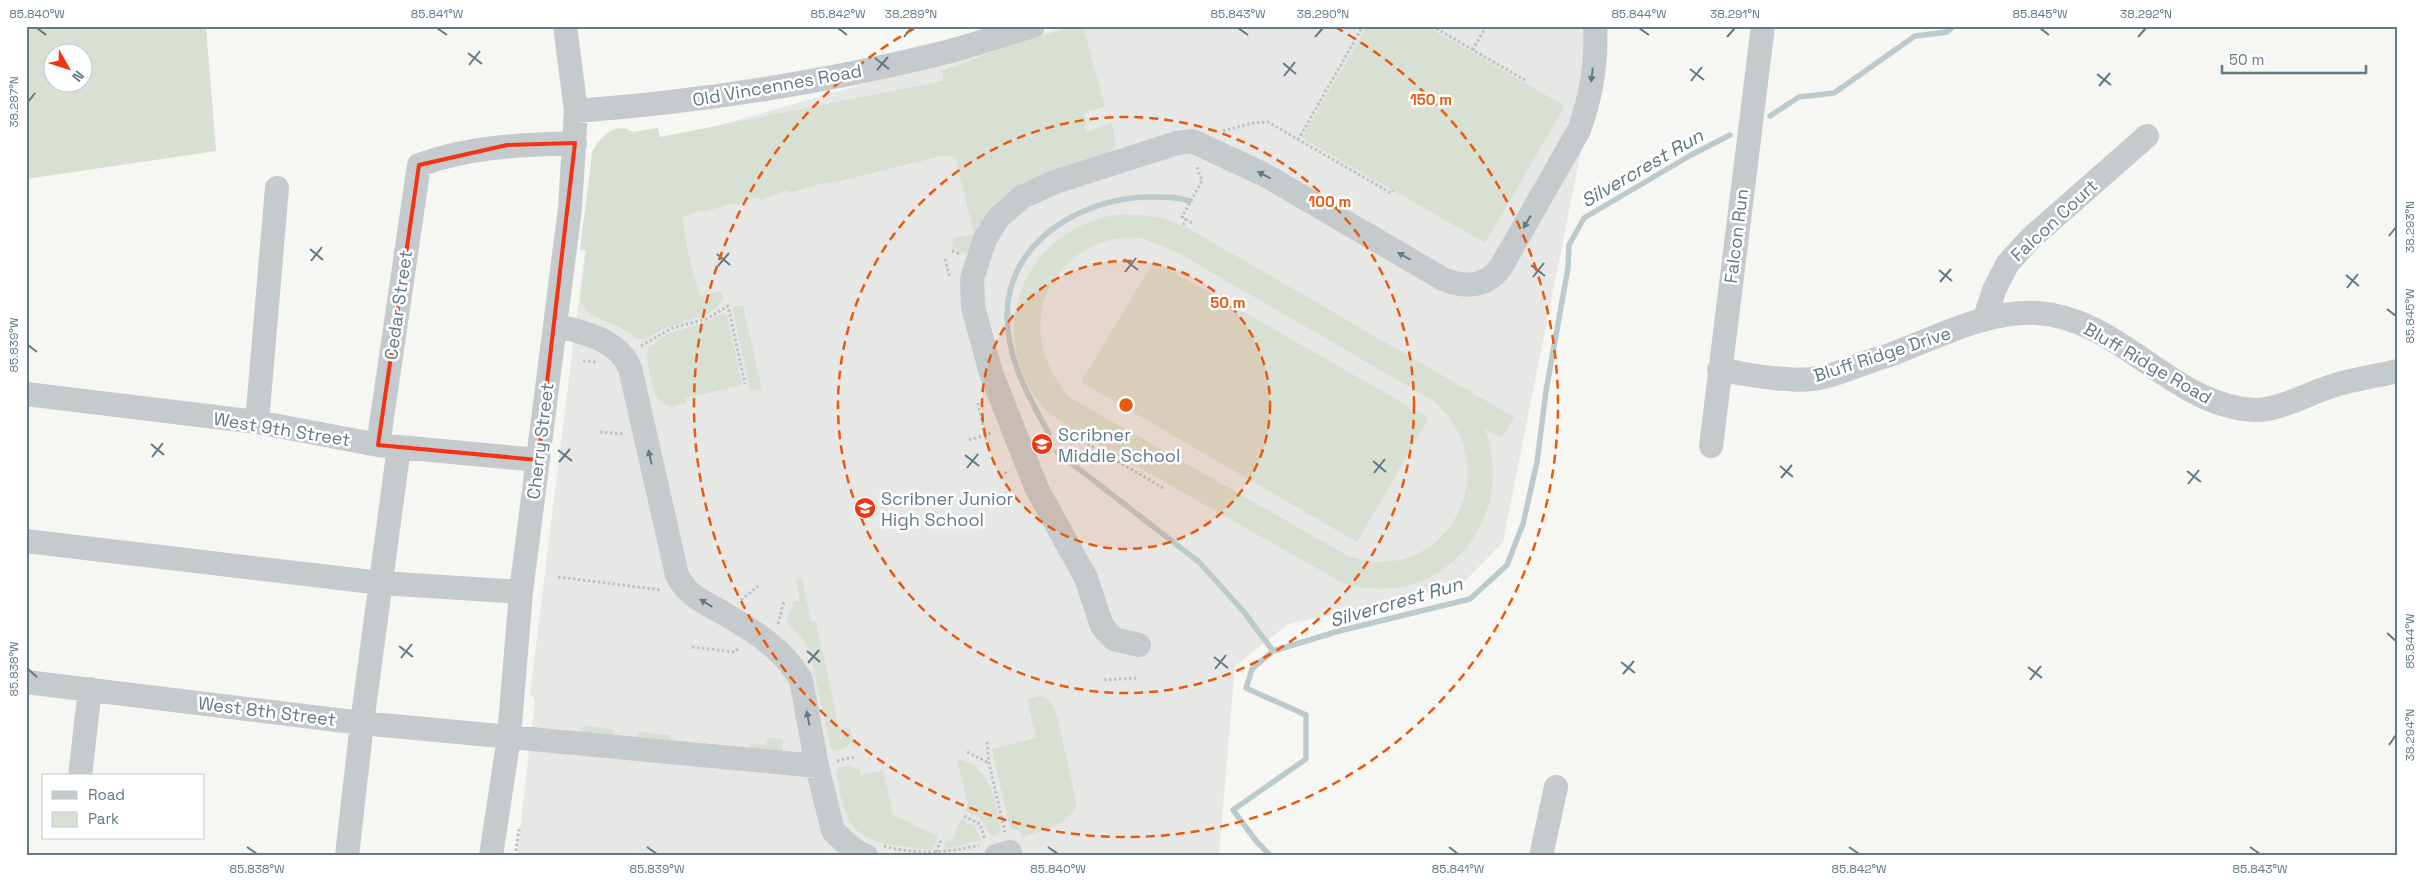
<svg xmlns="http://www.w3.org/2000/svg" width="2424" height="882" font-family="'Space Grotesk',sans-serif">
<rect width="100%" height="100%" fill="#f6f6f2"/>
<path fill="#e7e7e6" d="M1064,26h542l-103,516 -39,40 -67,20 -109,22 -53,42 -16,190h-702l18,-156 -5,-7 66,-532z"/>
<path fill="#d8dfd3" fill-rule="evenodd" d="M26,26h180l10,125 -190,28zM52,52h30v30h-30z
M1075,26h8l22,81 -21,5 3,12 -3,1 2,7 26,-9 3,16 -3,17 -78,26 -63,73 -19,-6 1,-10 21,-5 -19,-78h-13l-114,28 -1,-2 -38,11 -1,-3 -28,10 -1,-3 -25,8 -1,-2 -29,9 -1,-2 -21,7 6,35 12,44 21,-5 2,7 -6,9 -11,8 -41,13 -20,11 -9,-1 -18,-12 -27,-11 -11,-12 6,-52 -6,-2 12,-96c8,-17 24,-32 41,-21l25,-4 2,9 283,-56 -1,-10 72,-27z
M1367,26h59l139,80 -80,137 -183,-105z
M1123,214l36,3 29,11 326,189 -12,21 -17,-9c35,93 -49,186 -144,153l-270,-153c-11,-8 -23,-16 -32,-27 -58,-77 -9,-178 84,-188zM1128,237l16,2 31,12 259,150c76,67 12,189 -86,155l-277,-158c-45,-47 -42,-120 20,-151 11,-6 24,-8 37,-10z
M1154,261l275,157 -72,124 -276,-160z
M734,306h9l19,84 -12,-1 -17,-78z
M724,313l3,3 15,69 -56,13v5l-15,5c-5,-3 -10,-5 -13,-10 -6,-8 -13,-42 -10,-50l17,-13 38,-12z
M802,579l9,43 5,-1 23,108 11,-2 4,18 -4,-3 -4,6 -10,2 -5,-2 -22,-99 -6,-10 -17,-17 8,-21h6l-4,-21z
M1040,696c11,2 13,10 17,20l20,90c-12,21 -34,24 -55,31l-1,-5 -11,-4 -18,-79 44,-11 -9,-39z
M584,726l29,3 2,4 -1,2 -31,-2 -3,-4z
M638,732l32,3 1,4 -2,2 -33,-4z
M768,738h14l1,12 -2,1 -33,-3 2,-4 16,1z
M957,759c36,7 37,41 44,71l-9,7 -12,-19 -15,-7 3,-7z
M850,765l6,5 3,-3 2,8 22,-5 10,45 45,21 -6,14c-28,-4 -75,-3 -86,-36 -5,-13 -7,-28 -10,-42l4,-5z
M961,819l14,7 6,14 -39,10 5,-10 4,2z"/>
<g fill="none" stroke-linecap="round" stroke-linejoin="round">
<path stroke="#bbcacd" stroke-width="5.5" d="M1770,116l29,-19 35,-4 81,-57 32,-4 7,-6
M1049,434c-20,-37 -41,-73 -42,-116 -1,-76 73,-119 140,-121 13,0 29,-1 42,4
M1057,452l142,110 45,50 29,39
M1271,856l-14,-14 -24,-32 73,-51v-44l-60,-27 6,-19 21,-18 66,-20 131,-32 37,-34 16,-41 14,-62 9,-71 22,-123 1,-23 15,-27 107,-63 39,-20"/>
<path stroke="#bec1c3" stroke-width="3" stroke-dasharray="2.5 2.5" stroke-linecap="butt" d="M1432,26l41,24
M1486,26l-13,24 52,30
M1497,26h2
M1223,131l29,-8 16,-1 123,71 2,-3
M1298,140l65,-114
M1192,223l-10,-6 20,-36 -5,-14
M1183,225l3,-6
M952,251l8,3
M945,259l5,19
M641,346l31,-18 34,-9 22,-13 17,78
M583,361l14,1
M978,403l10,45
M1066,431l97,57
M600,432l24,2
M969,440l23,-7
M1001,477l7,-7
M558,577l104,13
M741,600l17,-14
M778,624l6,-23
M692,647l43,5 4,-5
M1104,680l32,-2
M987,742l2,21 16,69
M967,752l22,11
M837,761l17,-4
M964,816l16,8 5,16
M884,846c31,9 64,7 95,-1
M936,852l5,-12
M515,856l4,-27"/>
<path stroke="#c5cacc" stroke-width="24" d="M576,111c122,-9 244,-28 363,-57 32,-8 63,-19 94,-28
M1984,320l11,-32 13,-25 23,-25 116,-102
M555,325c27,7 63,14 75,43l47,207c11,22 26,26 46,38 29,17 61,36 78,67l16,86 16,65 22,20 11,5
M1719,370c30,4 63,12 94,9 19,-2 40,-12 58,-18 7,-3 14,-4 21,-7 46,-17 96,-44 145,-41 84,5 137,95 219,97 25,0 55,-18 79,-25 20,-6 42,-9 63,-14
M26,394l231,28 121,23 160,15
M257,422l20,-234
M378,445l41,-280c51,-19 103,-20 156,-22
M1711,446l52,-420
M26,541l355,42 140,9
M1139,645l-25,-6 -12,-13 -16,-48 -49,-89 -46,-116 -18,-66 -1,-28 13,-40 13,-21 24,-21 33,-15 122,-39 15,-2 73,34 178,104c21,9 43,9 58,-12l78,-137c12,-33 18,-69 16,-104
M26,682l336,41 455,43
M80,776l10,-87
M347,856l15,-133 37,-276
M491,856l18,-119 12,-145 49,-384 6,-97 -11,-85
M996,856l14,-4
M1541,856l15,-69"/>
</g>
<defs><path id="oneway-solid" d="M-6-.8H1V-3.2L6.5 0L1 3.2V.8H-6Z" transform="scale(1.25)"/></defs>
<g fill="#627a86">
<use href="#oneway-solid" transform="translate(1592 75) rotate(97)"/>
<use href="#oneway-solid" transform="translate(1264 175) rotate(-153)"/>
<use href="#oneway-solid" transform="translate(1527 222) rotate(120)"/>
<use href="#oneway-solid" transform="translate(1404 256) rotate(-150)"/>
<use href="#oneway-solid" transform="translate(650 457) rotate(-102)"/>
<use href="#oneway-solid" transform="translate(706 603) rotate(-149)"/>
<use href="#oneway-solid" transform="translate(808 718) rotate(-101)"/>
</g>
<path fill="none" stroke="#f53314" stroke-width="4" stroke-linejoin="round" d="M575,143l-37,317 -160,-15 41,-280 88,-20z"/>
<path fill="none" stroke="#627a86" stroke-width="2" d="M37,28l9,7M437,28l10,7M838,28l9,7M1238,28l10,7M1639,28l10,7M2040,28l9,7M904,37l7,-9M1315,37l8,-9M1727,37l8,-9M2138,37l8,-9M468,53l14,11M875,58l14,11M1283,63l13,11M469,65l11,-14M1690,69l14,11M877,70l11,-13M2097,74l14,11M1284,76l11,-14M1691,81l11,-14M2099,86l11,-13M28,102l7,-9M2389,236l7,-9M310,249l13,11M717,254l13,11M1124,259l14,11M311,261l11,-14M1531,265l14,11M718,266l11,-13M1939,270l13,11M1125,272l11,-14M2346,275l13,11M1533,277l11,-14M1940,282l11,-13M2347,288l11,-14M2387,309l9,7M28,345l9,7M151,444l13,11M558,450l14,11M965,455l14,11M152,457l11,-14M1373,461l13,11M559,462l11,-13M1780,466l13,11M967,468l11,-14M2187,471l14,11M1374,473l11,-14M1781,478l11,-13M2188,484l11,-14M2387,633l9,8M399,646l14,11M807,651l13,11M1214,657l14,11M401,658l11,-14M1621,662l14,11M808,663l11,-13M2028,667l14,11M28,669l9,8M1215,669l11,-14M1623,674l11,-13M2030,680l11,-14M2389,745l7,-10M247,847l10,7M647,847l10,7M1048,847l10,7M1449,847l9,7M1849,847l10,7M2250,847l10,7"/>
<circle cx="1126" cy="405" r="144" fill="#e8590c" fill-opacity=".12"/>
<g fill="none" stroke="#e8590c" stroke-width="2.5" stroke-dasharray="9 6">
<circle cx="1126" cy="405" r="144"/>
<circle cx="1126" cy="405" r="288"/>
<path d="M1335 27A432 432 0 1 1 917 27"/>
</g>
<defs>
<g id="school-disc" transform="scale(1.125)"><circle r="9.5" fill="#f53314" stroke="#fff"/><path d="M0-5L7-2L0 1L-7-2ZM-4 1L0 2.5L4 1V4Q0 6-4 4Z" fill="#fff"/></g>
</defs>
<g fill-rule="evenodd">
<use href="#school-disc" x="1042" y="444"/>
<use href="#school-disc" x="865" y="508"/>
</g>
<g text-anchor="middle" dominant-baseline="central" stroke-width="5" stroke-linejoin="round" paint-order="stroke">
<g font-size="18" fill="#627a86" stroke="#fff">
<text transform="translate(777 85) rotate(-10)">Old Vincennes Road</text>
<text transform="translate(2054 220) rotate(-43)">Falcon Court</text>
<text transform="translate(1736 236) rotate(-83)">Falcon Run</text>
<text transform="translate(398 305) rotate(-82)">Cedar Street</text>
<text transform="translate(1882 354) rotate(-18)">Bluff Ridge Drive</text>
<text transform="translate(2148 363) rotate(30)">Bluff Ridge Road</text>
<text transform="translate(282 429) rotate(9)">West 9th Street</text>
<text transform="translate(540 441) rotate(-83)">Cherry Street</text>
<text transform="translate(267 711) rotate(7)">West 8th Street</text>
</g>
<g font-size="18" fill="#627a86" stroke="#fff" text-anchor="start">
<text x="1058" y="434">Scribner<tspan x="1058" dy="21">Middle School</tspan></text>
<text x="881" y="498">Scribner Junior<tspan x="881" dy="21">High School</tspan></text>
</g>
<g font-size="19" font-style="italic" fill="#59767c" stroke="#fff">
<text transform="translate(1642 168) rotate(-30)">Silvercrest Run</text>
<text transform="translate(1396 602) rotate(-16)">Silvercrest Run</text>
</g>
</g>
<circle cx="1126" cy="405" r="8" fill="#e8590c" stroke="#fff" stroke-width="2.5"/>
<g font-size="15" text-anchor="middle" font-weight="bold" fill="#e8590c" stroke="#fff" stroke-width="5" stroke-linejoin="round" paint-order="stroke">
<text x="1431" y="105">150 m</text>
<text x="1330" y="207">100 m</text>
<text x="1228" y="308">50 m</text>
</g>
<rect width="2424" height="882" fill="none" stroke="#ffffff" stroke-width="55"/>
<rect x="42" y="774" width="162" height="65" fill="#ffffff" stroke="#c0cacf"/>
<rect x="52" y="791" width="25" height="8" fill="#c5cacc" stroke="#c0cacf"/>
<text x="88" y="800" font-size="15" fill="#627a86">Road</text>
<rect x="52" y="812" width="25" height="15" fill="#d8dfd3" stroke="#c0cacf"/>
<text x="88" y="824" font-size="15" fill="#627a86">Park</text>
<g transform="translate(68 68) rotate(129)"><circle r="24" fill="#ffffff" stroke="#c0cacf"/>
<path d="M0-4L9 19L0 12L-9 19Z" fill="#f53314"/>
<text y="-8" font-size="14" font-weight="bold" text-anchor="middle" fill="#627a86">N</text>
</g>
<path d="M2222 65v8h144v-8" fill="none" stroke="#627a86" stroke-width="2.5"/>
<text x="2229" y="65" font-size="15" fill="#627a86" stroke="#ffffff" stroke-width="4" paint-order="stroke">50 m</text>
<rect x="28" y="28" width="2368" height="826" fill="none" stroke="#627a86" stroke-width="2"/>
<g font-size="12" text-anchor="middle" fill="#627a86">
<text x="37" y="18">85.840°W</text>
<text x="437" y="18">85.841°W</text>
<text x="838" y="18">85.842°W</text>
<text x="911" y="18">38.289°N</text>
<text x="1238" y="18">85.843°W</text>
<text x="1323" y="18">38.290°N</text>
<text x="1639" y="18">85.844°W</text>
<text x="1735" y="18">38.291°N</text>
<text x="2040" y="18">85.845°W</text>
<text x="2146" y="18">38.292°N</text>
<text transform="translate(14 102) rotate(-90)" y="4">38.287°N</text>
<text transform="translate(2410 227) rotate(-90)" y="4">38.293°N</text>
<text transform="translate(2410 316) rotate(-90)" y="4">85.845°W</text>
<text transform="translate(14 345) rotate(-90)" y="4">85.839°W</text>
<text transform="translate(2410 641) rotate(-90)" y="4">85.844°W</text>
<text transform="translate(14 669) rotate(-90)" y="4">85.838°W</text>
<text transform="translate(2410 735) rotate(-90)" y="4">38.294°N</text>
<text x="257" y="873">85.838°W</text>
<text x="657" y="873">85.839°W</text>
<text x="1058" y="873">85.840°W</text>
<text x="1458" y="873">85.841°W</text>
<text x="1859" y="873">85.842°W</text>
<text x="2260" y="873">85.843°W</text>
</g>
</svg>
